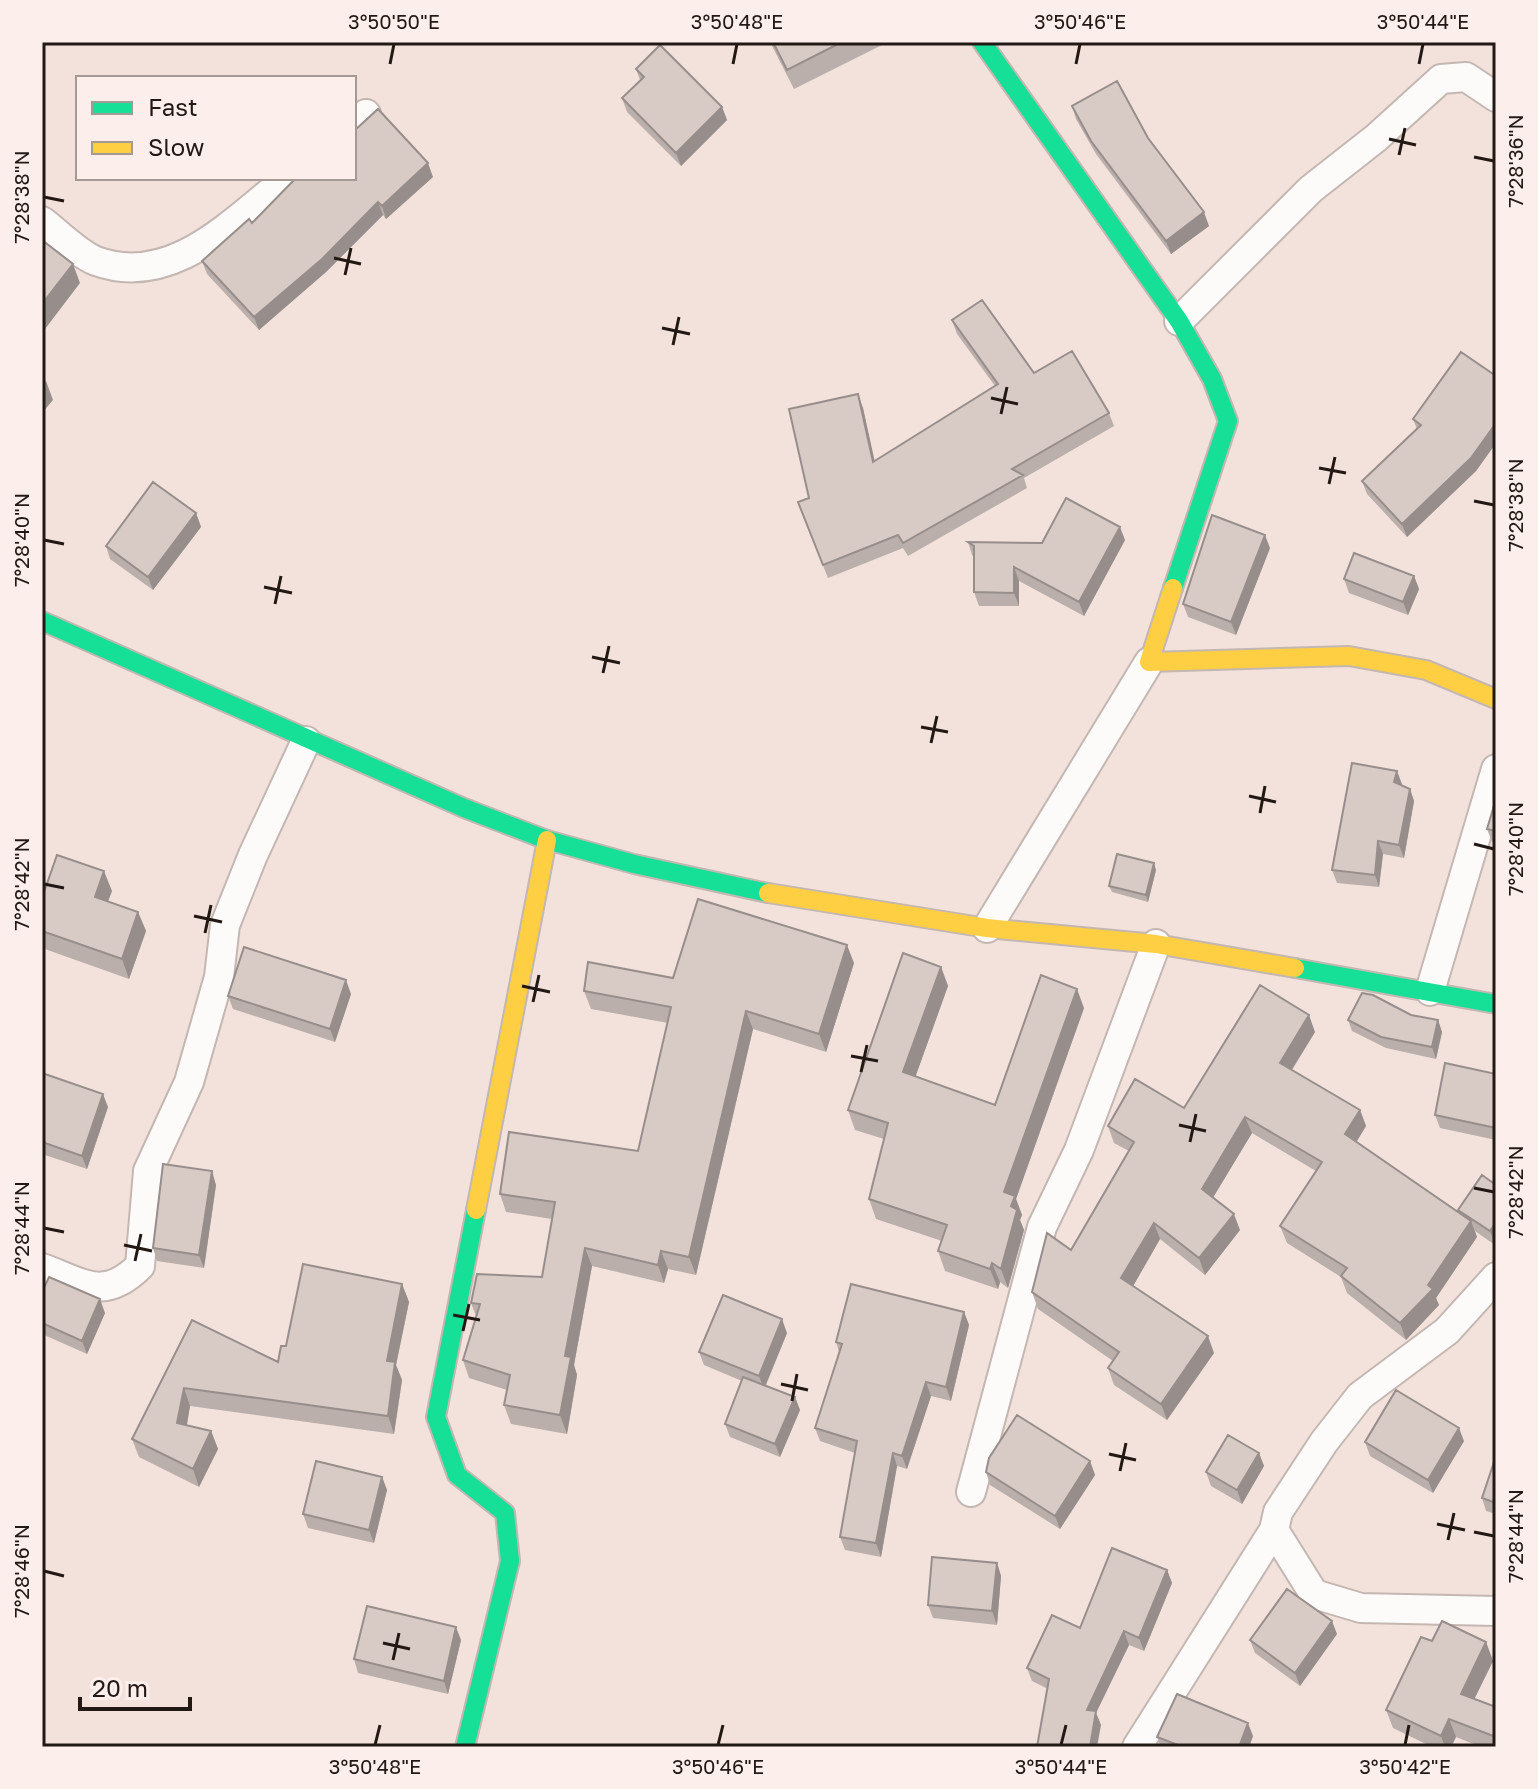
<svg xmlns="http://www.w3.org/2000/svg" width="1538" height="1789" font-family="'Golos Text',sans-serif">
<rect width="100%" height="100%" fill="#f3e2dc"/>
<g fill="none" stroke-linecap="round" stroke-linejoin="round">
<g stroke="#c4b7b2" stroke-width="32">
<path id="street" d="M354,124l12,-10
M42,221c16,12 36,33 54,40 76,28 138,-41 192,-83
M1179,321l132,-132 65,-51 65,-59 25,-2 30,20
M987,928l162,-266
M1430,991l66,-222
M42,1268c42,15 61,34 98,-2l8,-95 41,-89 30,-105 6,-52 28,-70 53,-114
M1496,1277l-49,54 -87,65 -36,46 -46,70 -4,18 40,64 47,14 135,3
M971,1492l71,-265 37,-77 77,-206
M1137,1747l137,-217"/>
</g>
<g stroke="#c4b7b2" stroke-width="22">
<path id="fast" d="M982,42l197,279 33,58 16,42 -55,167
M42,621l422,187 83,32 87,24 134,29
M1295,968l201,36
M465,1747l45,-186 -5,-48 -48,-38 -21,-58 40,-207"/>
</g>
<g stroke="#c4b7b2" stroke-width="22">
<path id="slow" d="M1173,588l-24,74 200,-6 77,14 70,29
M768,893l219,35 169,16 139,24
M476,1210l71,-370"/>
</g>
<use href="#street" stroke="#fdfbfa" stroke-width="28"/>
<use href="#fast" stroke="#16e098" stroke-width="18"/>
<use href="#slow" stroke="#ffcf43" stroke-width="18"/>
</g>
<path fill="#baafaa" d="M770,42h118l-94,47z
M636,69l86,38 5,13 -46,46 -54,-54 -5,-14 18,-18z
M1072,106l76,32 61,88 -38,28 -75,-100 -20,-35z
M433,177l-47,42 -3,-4 -57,57 -67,58 -52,-56 -5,-13 50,-38z
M952,320l82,53 75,40 5,13 -90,52 3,10 -119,68 -5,-8 -75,30 -25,-62 6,-18 54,-90 11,53 121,-75 -38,-52z
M1496,376v67l-20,28 -69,66 -40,-43 -5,-13 55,-52 -4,-10z
M196,513l5,14 -48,63 -43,-31 -4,-13z
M1125,540l-41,76 -65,-35v25h-40l-5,-14v-35l-2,-2 -4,-13 74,1z
M1270,548l-34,87 -48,-18 -5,-13z
M1414,576l5,13 -11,26 -59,-22 -5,-14z
M1402,784v1l8,4 4,12 -10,57 -21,-4 -4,33 -42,-4 -5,-13z
M1496,799v44l-4,-1 -5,-13z
M1156,870l-8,32 -36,-10 -3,-6z
M112,891l-4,10 30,11 8,19 -17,48 -87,-31v-50z
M854,963l-28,89 -73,-23 -57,246 -28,-6 -4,14 -72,-17 -18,99 3,10 -10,59 -56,-10 -7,-19 3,-15 -38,-12 -6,-18 13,-44 -5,-13 71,-26 10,-58 -46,-7 -6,-18 138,-43 30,-128 -77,-14 -7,-18 89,-13z
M941,967l7,19 -33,91 80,28 89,-97 -68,191 6,16 -2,5 4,10 -16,58 -8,-6 -2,7 -53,-18 -7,-20 4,-10 -66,-22 -7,-20 15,-60 -29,-9 -7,-20z
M351,994l-16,48 -102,-33 -5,-13z
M1411,1015l27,5 4,12 -6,27 -50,-11 -34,-17 -4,-11z
M1315,1032l-23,38 68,40 6,16 -10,16 103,70 -1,-2 24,-35 13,70 -20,-14 2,6 -41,61 3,7 -33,35 -59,-47 -6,-16 -54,-34 -7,-17 36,-55 -64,-38 -39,64 27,33 -35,45 -45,-36 -27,47 81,67 -47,67 -53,-35 -6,-17 5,-7 -75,-52 -6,-17 39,-42 58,-99 -15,-8 -6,-17 76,-18z
M42,1068l2,6 64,33 -21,62 -45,-15z
M1496,1074v66l-56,-12 -5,-13z
M216,1185l-12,83 -47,-7 -4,-13z
M402,1284l7,18 -13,63 6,15 -8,54 -204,-28 -3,19 24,6 7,18 -19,38 -60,-30 -7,-18 60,-119 86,42 8,-16z
M42,1292l63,21 -18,41 -45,-20z
M964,1312l5,13 -18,76 -20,-5 -24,73 -10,-3 -16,91 -36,-7 -5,-13 15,-84 -35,-12 -5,-13 24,-76 -3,-10z
M787,1333l-21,52 29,12 5,13 -20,47 -50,-20 -5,-13 17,-43 -38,-16 -5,-13z
M1464,1441l-31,52 -63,-37 -5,-14z
M1259,1453l5,13 -22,38 -31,-18 -5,-14z
M1496,1456v58l-10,-3 -4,-13z
M1090,1461l5,14 -35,54 -70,-44 -4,-13z
M382,1477l5,13 -13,53 -66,-15 -5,-14z
M997,1563l4,13 -4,49 -64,-7 -5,-13z
M1167,1570l5,13 -28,68 -15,-6 -33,68 5,12 -53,-36 -16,-8 -5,-13 53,-40z
M1337,1634l-37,52 -45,-33 -5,-13z
M461,1640l-13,54 -90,-21 -4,-14z
M1432,1641l54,1 7,19 -19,38 22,8v40h-15l-25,-10 -5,10h-19l-39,-19 -7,-18z
M1253,1736l-4,11h-88l-4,-10z"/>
<path fill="#978e8b" d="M722,107l5,13 -46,46 -5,-13z
M428,163l5,14 -47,42 -4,-13z
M378,202l5,13 -57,57 -67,58 -5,-13z
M1204,212l5,14 -38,28 -5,-13z
M73,264l7,19 -38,50v-29z
M46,381l7,19 -11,13v-28z
M858,394l5,14 15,68 -5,-14z
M1496,423v20l-20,28 -69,66 -5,-13z
M196,513l5,14 -48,63 -5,-13z
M1120,527l5,13 -41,76 -5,-14z
M1265,535l5,13 -34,87 -5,-13z
M1014,567l5,14v25l-5,-13z
M1414,576l5,13 -11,26 -5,-13z
M1397,771l5,13 -3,11 -5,-13z
M1410,789l4,12 -10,57 -5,-13z
M1378,841l5,13 -4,33 -4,-12z
M1154,863l2,7 -8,32 -2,-7z
M104,871l8,20 -10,26 -7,-20z
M138,912l8,19 -17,48 -7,-20z
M847,945l7,18 -28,89 -7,-18z
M941,967l7,19 -38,106 -7,-20z
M346,980l5,14 -16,48 -5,-13z
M1077,989l7,19 -68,191 6,16 -2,5 4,10 -16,58 -7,-19 3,-77z
M746,1011l7,18 -57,246 -7,-18z
M1309,1015l6,17 -29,47 -6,-16z
M1438,1020l4,12 -6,27 -4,-12z
M103,1094l5,13 -21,62 -5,-13z
M1360,1110l6,16 -15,25 -6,-17z
M1245,1117l7,16 -44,73 -6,-17z
M212,1171l4,14 -12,83 -5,-13z
M1234,1214l6,16 -35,45 -6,-17z
M1471,1221l6,16 -41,61 3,7 -33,35 -6,-17z
M1496,1222v21l-1,2 -5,-14z
M1154,1223l6,16 -32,56 -7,-17z
M585,1248l7,18 -18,99 3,10 -10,59 -7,-19 5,-59z
M661,1251l7,18 -4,14 -6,-18z
M992,1263l8,19 -2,7 -8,-20z
M402,1284l7,18 -13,63 6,15 -8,54 -6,-18 -1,-55z
M100,1299l5,14 -18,41 -5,-13z
M964,1312l5,13 -18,76 -5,-14z
M782,1319l5,14 -23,56 -5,-13z
M1208,1336l6,17 -47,67 -6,-16z
M926,1382l5,14 -24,73 -5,-13z
M184,1388l6,18 -6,35 -7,-18z
M795,1397l5,13 -20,47 -5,-13z
M1459,1428l5,13 -31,52 -5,-13z
M211,1431l7,18 -19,38 -6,-18z
M893,1453l4,13 -16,91 -5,-14z
M1259,1453l5,13 -22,38 -5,-14z
M1090,1461l5,14 -35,54 -5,-13z
M382,1477l5,13 -13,53 -5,-13z
M997,1563l4,13 -4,49 -5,-14z
M1167,1570l5,13 -28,68 -5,-13z
M1332,1621l5,13 -37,52 -5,-13z
M456,1627l5,13 -13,54 -4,-13z
M1124,1631l5,14 -33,68 5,12 -4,22h-7l-3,-37z
M1486,1642l7,19 -25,51 -7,-18z
M1449,1719l7,18 -5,10h-6l-4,-11z
M1248,1723l5,13 -4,11h-10z"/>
<path fill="#d8cbc6" stroke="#978e8b" stroke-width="2" d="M773,42h69l-55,28z
M660,45l62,62 -46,46 -54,-55 22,-21 -8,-8z
M1117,81l31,57 56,74 -38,29 -75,-100 -19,-35z
M378,109l50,54 -46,43 -4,-4 -56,57 -68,58 -52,-56 47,-42 3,4 44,-45h58v-47z
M42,240l31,24 -31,40z
M982,300l52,73 38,-22 37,62 -97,56 11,6 -120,68 -5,-8 -75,30 -25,-63 11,-4 -20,-89 69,-15 15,68 125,-78 -46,-64z
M1461,352l35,24v47l-25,35 -69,66 -40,-43 59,-56 -8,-6z
M153,482l43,31 -48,64 -42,-31z
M1066,498l54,29 -41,75 -65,-35v26l-40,-1v-46l-6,-4 74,1z
M1212,515l53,20 -34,87 -48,-18z
M1354,553l60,23 -11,26 -59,-23z
M1352,763l45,8 -3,11 16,7 -11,56 -21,-4 -3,34 -43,-5z
M1496,799v32l-9,-2z
M1117,854l37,9 -8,32 -37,-9z
M57,855l47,16 -9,26 43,15 -16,47 -80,-28v-33z
M698,899l149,46 -28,89 -73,-23 -57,246 -28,-6 -3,14 -73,-17 -20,108 6,1 -11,58 -56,-10 6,-30 -47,-15 17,-56 -9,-1 6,-29 65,3 13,-75 -55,-8 9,-62 129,19 33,-144 -87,-16 4,-29 85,16z
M244,947l102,33 -16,49 -102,-33z
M903,953l38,14 -38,105 92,33 46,-130 36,14 -73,203 11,4 -4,10 6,4 -16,59 -9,-6 -2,6 -52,-18 9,-26 -78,-26 19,-76 -40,-13z
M1260,985l49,30 -29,48 80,47 -15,24 126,87 -43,64 5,4 -33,34 -59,-47 6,-8 -67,-42 42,-64 -77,-45 -43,72 32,25 -35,44 -45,-35 -33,55 87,58 -47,68 -53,-36 11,-16 -87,-60 15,-59 24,17 63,-108 -26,-16 27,-47 49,29z
M1362,993l11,2 38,20 27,5 -6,27 -51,-10 -33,-17z
M1445,1063l51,11v54l-61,-13z
M42,1073l61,21 -21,62 -40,-14z
M163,1164l49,7 -13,84 -46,-7z
M1482,1175l14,10v37l-6,9 -32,-21z
M303,1264l99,20 -15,77 8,1 -7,54 -204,-28 -7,35 34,8 -18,38 -61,-30 60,-119 86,42 3,-16h5z
M49,1277l51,22 -18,42 -40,-18v-31z
M851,1284l113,28 -18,75 -20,-5 -24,74 -9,-3 -17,90 -36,-6 17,-96 -42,-13 27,-84 -6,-2z
M723,1295l59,24 -23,57 -60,-24z
M743,1377l52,20 -20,47 -50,-20z
M1396,1390l63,38 -31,52 -63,-38z
M1017,1415l73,46 -35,55 -69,-44 3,-14z
M1228,1435l31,18 -22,37 -31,-18z
M1496,1456v47l-14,-5z
M316,1461l66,16 -13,53 -66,-16z
M1112,1548l55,22 -28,68 -15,-7 -37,79 9,1 -6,36h-53l12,-68 -22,-11 25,-53 28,13z
M932,1557l65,6 -5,48 -64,-6z
M1287,1589l45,32 -37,52 -45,-33z
M367,1606l89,21 -12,54 -90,-22z
M1442,1621l44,21 -25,52 35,13v30l-47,-18 -8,17 -55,-26 35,-73 11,4z
M1177,1694l71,29 -9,24h-56l-26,-10z"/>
<path fill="none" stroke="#221814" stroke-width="3" d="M390,64l4,-20M733,64l4,-20M1076,64l4,-20M1419,64l4,-20M1389,139l27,6M1399,155l6,-27M1474,157l20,4M44,197l20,4M334,258l27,6M345,275l6,-27M662,328l28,6M673,345l6,-28M991,398l27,6M1001,414l6,-27M1319,468l27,5M1329,484l6,-27M1474,501l20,4M44,540l20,4M264,587l28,6M275,604l6,-28M592,657l28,6M603,673l6,-27M921,727l27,5M931,743l6,-27M1249,796l27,6M1260,813l5,-27M1474,844l20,5M44,884l20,4M194,916l28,6M205,933l6,-28M522,986l28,6M533,1002l6,-27M851,1056l27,5M861,1072l6,-27M1179,1125l27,6M1190,1142l6,-28M1474,1188l20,4M44,1228l20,4M124,1245l28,6M135,1261l6,-27M453,1315l27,5M463,1331l6,-27M781,1384l27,6M792,1401l5,-27M1109,1454l27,6M1120,1471l6,-28M1437,1524l28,6M1474,1532l20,4M1448,1540l6,-27M44,1571l20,5M383,1643l27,6M393,1660l6,-27M375,1745l5,-20M718,1745l5,-20M1061,1745l5,-20M1405,1745l4,-20"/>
<rect width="1538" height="1789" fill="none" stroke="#fcefeb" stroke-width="88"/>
<rect x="76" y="76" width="280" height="104" fill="#fcefeb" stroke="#a59995" stroke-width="2"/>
<rect x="92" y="102" width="40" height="12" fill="#16e098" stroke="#a59995" stroke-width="2"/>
<text x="148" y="116" font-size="24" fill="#221814">Fast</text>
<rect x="92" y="142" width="40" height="12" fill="#ffcf43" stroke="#a59995" stroke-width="2"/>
<text x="148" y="156" font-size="24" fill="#221814">Slow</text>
<path d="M80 1697v12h110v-12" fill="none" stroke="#221814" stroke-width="4"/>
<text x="92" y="1697" font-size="24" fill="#221814" stroke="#fcefeb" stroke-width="6" paint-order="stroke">20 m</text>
<rect x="44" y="44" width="1450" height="1701" fill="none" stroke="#221814" stroke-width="3"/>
<g font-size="20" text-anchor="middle" fill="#221814">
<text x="394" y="29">3°50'50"E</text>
<text x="737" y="29">3°50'48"E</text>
<text x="1080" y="29">3°50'46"E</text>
<text x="1423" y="29">3°50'44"E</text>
<text transform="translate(1516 161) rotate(-90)" y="7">7°28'36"N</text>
<text transform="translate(22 197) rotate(-90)" y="7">7°28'38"N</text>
<text transform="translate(1516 505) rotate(-90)" y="7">7°28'38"N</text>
<text transform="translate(22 540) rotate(-90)" y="7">7°28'40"N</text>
<text transform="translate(1516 849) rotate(-90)" y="7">7°28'40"N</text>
<text transform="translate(22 884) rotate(-90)" y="7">7°28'42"N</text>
<text transform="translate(1516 1192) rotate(-90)" y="7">7°28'42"N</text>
<text transform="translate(22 1228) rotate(-90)" y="7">7°28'44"N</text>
<text transform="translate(1516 1536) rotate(-90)" y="7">7°28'44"N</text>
<text transform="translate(22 1571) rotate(-90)" y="7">7°28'46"N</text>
<text x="375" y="1774">3°50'48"E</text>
<text x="718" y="1774">3°50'46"E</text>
<text x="1061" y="1774">3°50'44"E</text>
<text x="1405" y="1774">3°50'42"E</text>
</g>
</svg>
